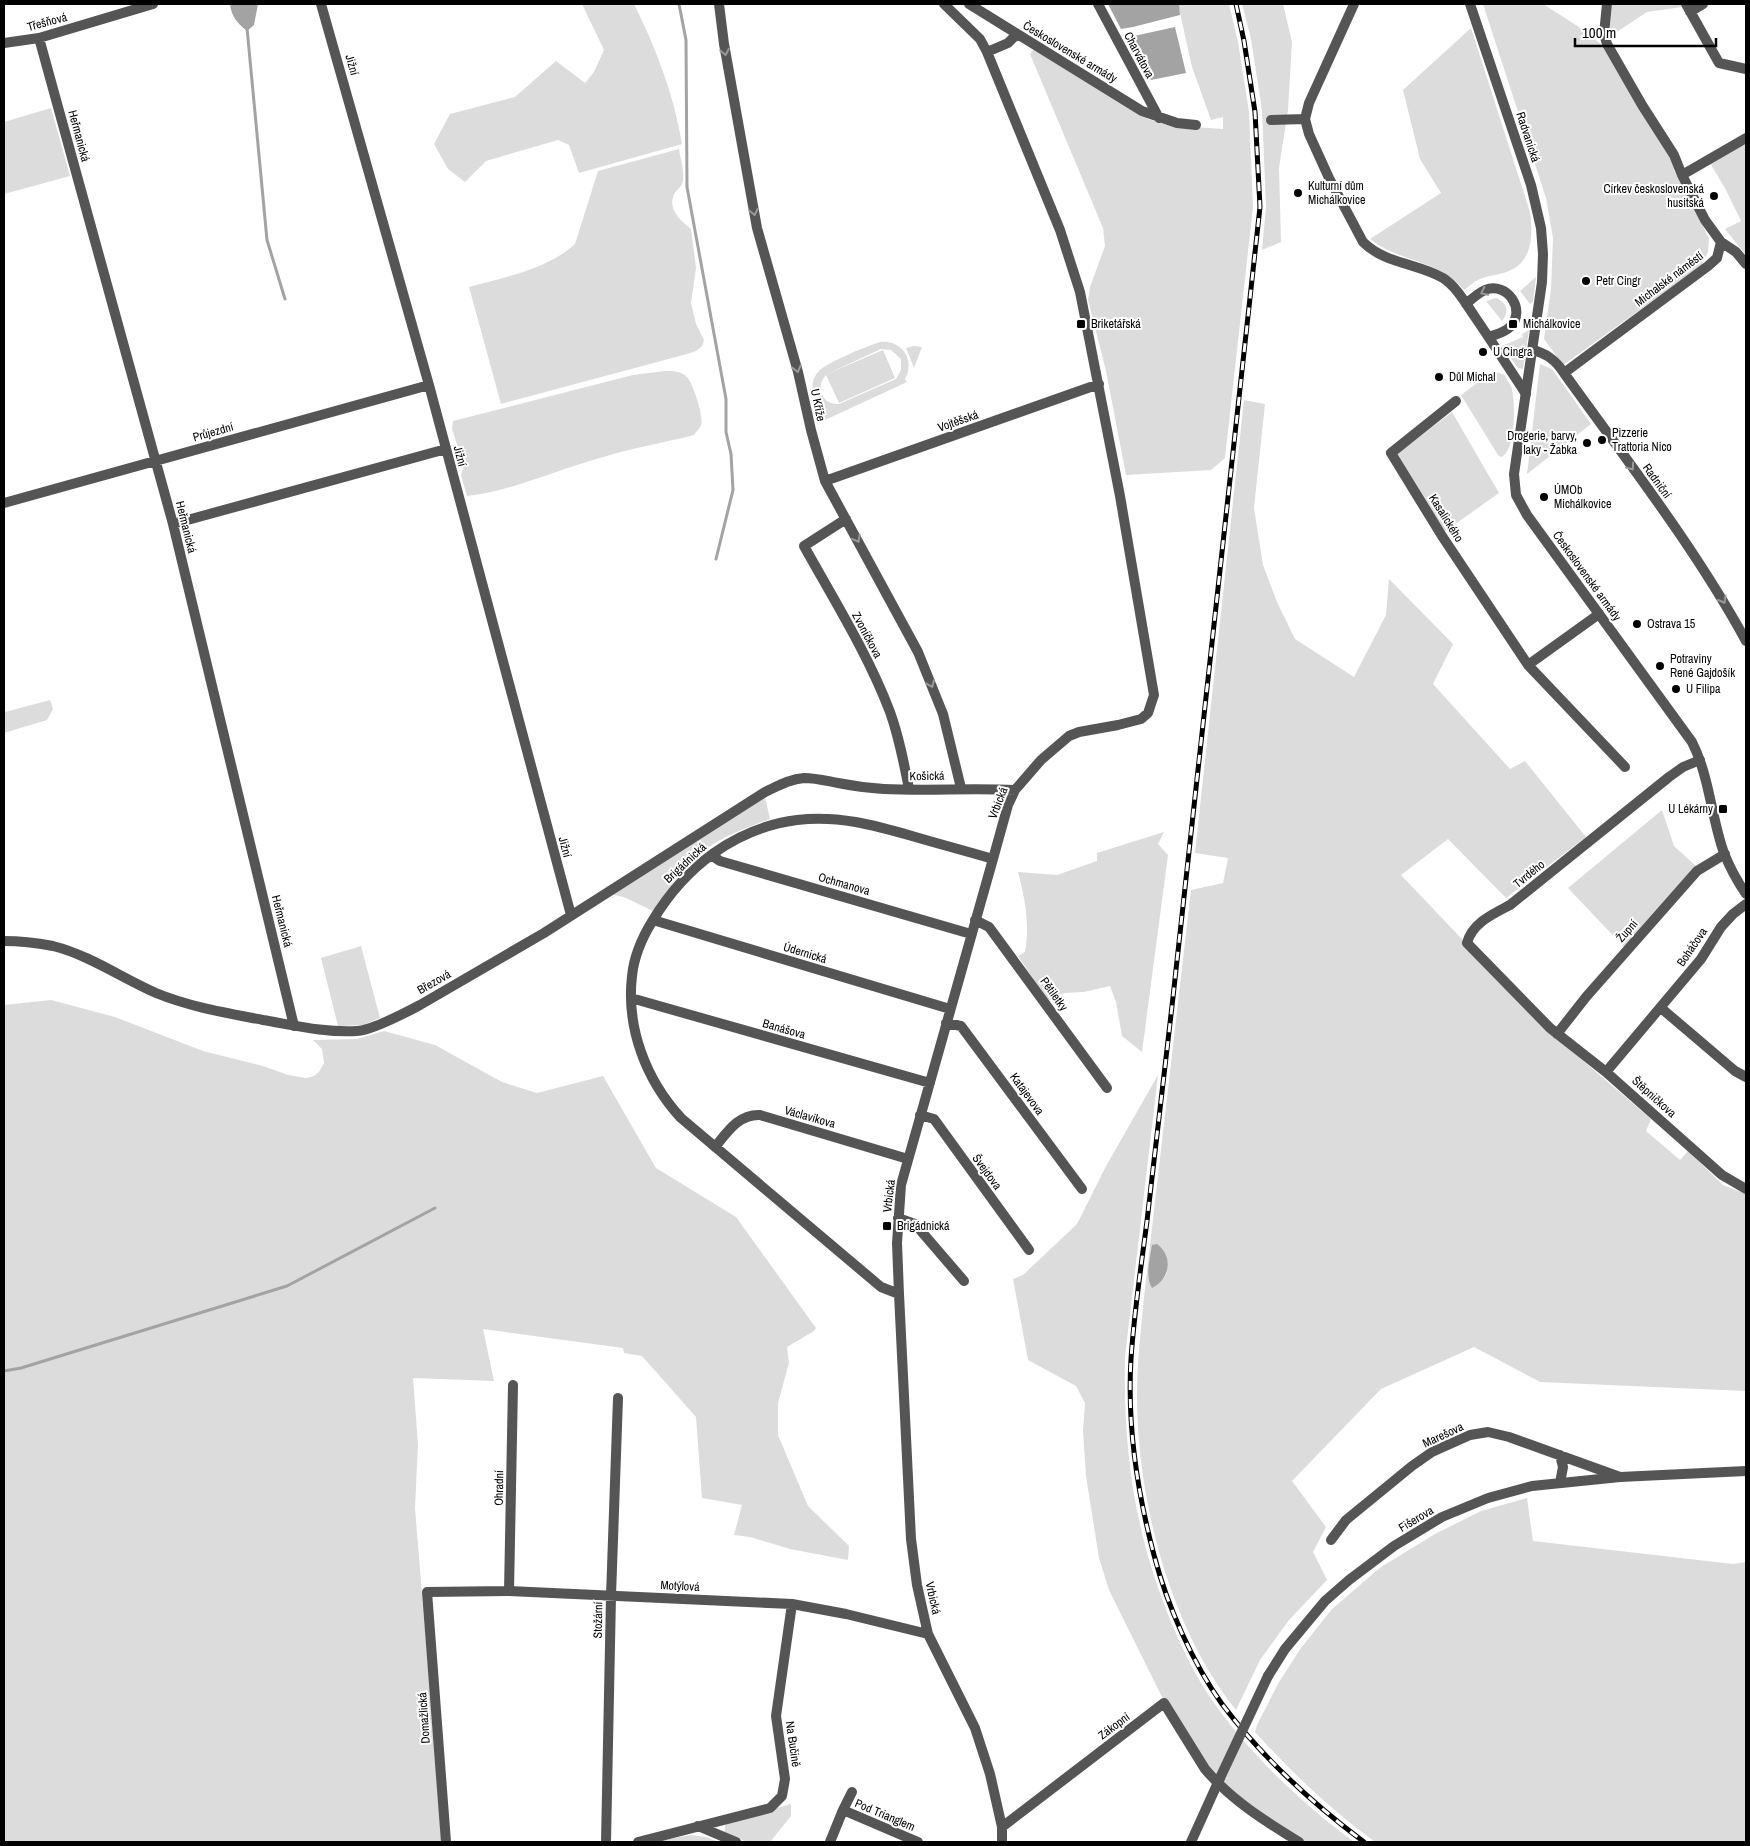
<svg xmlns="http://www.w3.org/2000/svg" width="1750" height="1846" font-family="'Archivo Narrow',sans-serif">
<rect width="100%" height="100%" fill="#fff"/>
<path fill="#dcdcdc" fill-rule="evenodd" d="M582,4h52c22,44 40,91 48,140l-103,29 -10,-28 -11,-5 -72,21 -21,21 -17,-13 -14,-25 16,-30 65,-17 41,-36 29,22 9,-11 10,-22z
M1178,4h51l9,38 11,70 4,95 -28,251 -14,12 -85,5 -20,-104 -18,-71 2,-13 15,-41 -2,-18 -73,-174 4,-5 114,70 19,6 56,4v-12l-12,3 -19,-53z
M1242,4h41l9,38 -4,68 -9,58 2,74 -19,8 4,-43 -4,-96 -11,-72z
M1483,4h60l36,23 22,17 76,121 -3,5 35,68 -1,14 -7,14 -138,99 -19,-26 7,-50 2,-51 -7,-40z
M1612,4h68l2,3 -35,5 -38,25z
M1471,28l59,184c3,20 3,48 -19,58 -10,5 -21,5 -31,9 -5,2 -11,7 -16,11 -26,-31 -63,-27 -94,-51l71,-46 -21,-34 -17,-69z
M51,108l19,68 -66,18v-72z
M1746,142v113l-21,-26 16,-8 -15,-31 -16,-27z
M679,149c1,9 7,25 3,35 -2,4 -7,7 -9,13 -4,14 8,24 18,32l5,39 -5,35 5,21 8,16 -2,6 -6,5 -9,3 -186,50 -32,-117c36,-10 79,-18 106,-43l23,-73z
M1536,277l-3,25 -3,2 -10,-13z
M1496,298c11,4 14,14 6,23l-16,-20z
M1529,330l-6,39 -5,-1 -16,-22 21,-9 -1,-3z
M880,342c21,-2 36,17 25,37l2,3 -82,38 -3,-7 5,-3c-7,-4 -13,-10 -14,-18 -2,-8 1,-16 6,-21 9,-9 48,-25 61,-29zM881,349l10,1 10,9v11l-5,9 -57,25c-17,1 -24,-17 -13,-29l13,28 56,-25 -12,-28 -56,24z
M914,346l8,1 -8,21 -8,-20z
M1540,364l12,5 39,55 -64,50z
M665,371c8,0 16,0 22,6 6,6 17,40 14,48 -1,3 -5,7 -7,10 -31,8 -63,13 -94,23 -44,12 -88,33 -133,38l-6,-21 3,-9 -12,-37 1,-8 180,-46z
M1493,371l12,4c1,4 4,7 6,11 5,13 5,67 -10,71l-3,-2 -37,-60z
M1244,400l21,4 -11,104 9,57 14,37 18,37 59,38 32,-62 3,-36 64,65 -20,40 77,85 15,-8 61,76 -80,61 -58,-59 -47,36 152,160 98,84 -5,12 34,29 8,-9 35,34 23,9v197l-206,-9 -66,-35 -93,42 -89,92 34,46 -13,25 14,28 -38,40 -29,40 -24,50c-66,-82 -99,-210 -99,-315 0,-33 4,-65 7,-98l47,-407 32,-7 5,-25 -33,-5zM1149,1260l19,1 -1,12 -3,5 -14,7z
M1452,412l47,81 -55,39 -47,-78z
M50,700l3,9 -6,11 -43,13v-26l1,5z
M765,797l5,22c-22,8 -45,16 -64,30 -21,17 -38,39 -53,62l-27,-13 -14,-4z
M1662,810l12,36 22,20 -72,81 -56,-59z
M1164,832l-6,12 10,11 -26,197 -20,-16 -6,-34 -6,-16 -26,6 -20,1 -16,8 -30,-45 7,-4c5,-27 0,-54 -7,-80l39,3 40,-14v-8z
M361,946l19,72 -17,7 -25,1 -17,-68z
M51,1000l64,17 88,34 60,15 25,9 18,3 8,-2 5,-4 5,-9 -2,-14 -9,-9 44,-1 27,-8 51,14 67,37 35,11 66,-17 53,92 80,49 80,111 -2,3 -27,16 2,16 -11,40v32l30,71 41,40 -1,14 -58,-11 -40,-12 -16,-2 8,-30 -40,-7 -6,-81 -54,-61 -18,-3 -1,-5 -140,-19 11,52 -81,-3 5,67 -3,63 27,334h-438v-837z
M1158,1075l-33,282c-2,95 10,179 47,267 12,29 26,57 45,83 36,50 87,98 137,135h-55l-37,-25 -56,-50 -45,-72 -52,-105 -10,-32 -13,-82 -3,-45 2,-28 -9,-17 -48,-26 -15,-81 10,-4 54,-51 28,-56z
M1527,1498l6,43 200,23 13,-2v280h-371c-44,-32 -83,-69 -120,-110l2,-7 22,-43 22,-34 31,-39 49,-42 54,-33 46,-23z
M791,1804v12l-21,26h-22l-24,-9 2,-11z
M691,1835l15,2 13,5h-66z"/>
<path fill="#a3a3a3" d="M230,4h28l-4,21 -7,6c-9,-7 -16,-15 -17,-27z
M1108,4h71l1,11 -47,12 -12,2z
M1175,27l11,46 -35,7 -26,-42z
M1157,1244c17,13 13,35 -5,44 -7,-10 -2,-31 0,-43z"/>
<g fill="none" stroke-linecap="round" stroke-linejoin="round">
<path stroke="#a3a3a3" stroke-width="3" d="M679,4l7,36 1,147 39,212v33l5,22 2,36 -17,69
M247,28l20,212 18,59
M4,1371l17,-3 266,-82 148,-78"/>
<path stroke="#555" stroke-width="10" d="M321,4l108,381 142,530
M719,4l5,40 33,184 41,144 13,58 14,51 93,171 25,62 18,74
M944,4l36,35 7,13 73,178 20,62 40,204 34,199 -6,18 -7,6 -23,6 -39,7 -10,4 -28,24 -26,30 -7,15 -15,54 -92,326 -4,58 2,51 12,245 6,46 11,49 47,94 15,46 12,53v15
M969,4l173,107 35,12 19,2
M1098,4l61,114
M1354,4l-45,99 -4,16 4,15 20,44 34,64c22,22 54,21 80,36 13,8 23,26 32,39 17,25 34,51 51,77
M1607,4l-3,30 3,10 35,61 32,50 8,20 23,45 16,22 15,10 10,12
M1686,4l33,59 27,6
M1690,12l13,-8
M39,38l134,486 121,502
M4,43l35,-5 114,-34
M987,52l21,-9 9,-9
M1271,120l34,-1
M1682,175l64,-37
M1466,304c6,-5 12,-11 19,-14 22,-9 42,20 25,37 -6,6 -14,7 -21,10
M1532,350c15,3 24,11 32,23 63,88 130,173 182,268
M1564,373l144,-107 9,-8 4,-16
M1456,401l-65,52 51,83 86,129 97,102
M825,481l274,-97
M4,503l425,-118
M846,519l-42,27c30,54 64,108 86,166 9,25 14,51 19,77
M173,524l273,-75
M1528,665l71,-51
M1700,760l-17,7 -14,10 -159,128c-17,9 -38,18 -43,38l83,85 56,44 116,103 24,14
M711,855l9,6 251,73
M653,920l297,89
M975,920l14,7 118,161
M4,941c16,0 33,2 49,5 36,9 69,32 103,47 34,14 71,20 107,27 30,5 63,13 94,11 16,-1 48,-18 63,-26l124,-72 221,-141c13,-6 25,-13 39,-14 12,0 23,3 34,5 15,3 31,5 46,6 44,2 87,-1 131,1
M631,998l299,85
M1661,1008l74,63 11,6
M946,1023l15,3 121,163
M1557,1034l29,-37 111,-126 28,-17
M1606,1072l95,-113 20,-32 12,-13 13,-10
M920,1115l14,4 95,131
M715,1147c13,-16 24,-33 45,-32l148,44
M898,1218l17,6 49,57
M899,1294l-18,-7 -200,-169c-35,-38 -55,-90 -49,-142 2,-20 11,-40 21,-56 32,-53 82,-92 144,-100 41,-5 77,5 115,16 27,8 54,15 81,23
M1560,1483l3,-16 -3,-12
M1331,1540l15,-20 66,-54 20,-14 38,-17 18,-3 21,5 111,40
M509,1591l4,-206
M843,1810l9,-18
M698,1826l38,16
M1002,1827l162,-124 41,66c26,31 60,52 94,73
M446,1842l-19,-250 82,-1 283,13 54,10 82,20
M606,1842l5,-246 7,-198
M638,1842l132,-34 12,-12 3,-17 -9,-63 16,-112
M830,1842l13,-32 75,32"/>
<path stroke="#555" stroke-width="10" d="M1470,4l61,181 10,43 2,26 -1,28 -28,192 2,21 11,20 165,227c18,36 19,75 32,111 6,15 13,28 22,41
M1268,1676l17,-27 40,-48 24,-21 45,-34 48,-29 46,-19 44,-12 88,-9 126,-6
M1191,1842l29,-64"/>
<g stroke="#000" stroke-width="5">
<path id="rail" d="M1236,4l8,37 11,71 5,95c-29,266 -59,533 -88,799 -8,72 -17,143 -25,215 -6,46 -13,92 -16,138 -4,66 6,132 23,196 13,50 38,107 68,149 39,52 90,99 142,138"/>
</g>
<use href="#rail" stroke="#fff" stroke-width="3" stroke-dasharray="9" stroke-linecap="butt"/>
<path stroke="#555" stroke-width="10" d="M1220,1778l48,-102"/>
</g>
<defs><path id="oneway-chevron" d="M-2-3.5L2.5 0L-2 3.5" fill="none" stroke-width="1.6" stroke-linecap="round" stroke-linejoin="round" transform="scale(1.25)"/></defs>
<g stroke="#999">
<use href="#oneway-chevron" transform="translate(725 52) rotate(79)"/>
<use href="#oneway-chevron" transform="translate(754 212) rotate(79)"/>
<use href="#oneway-chevron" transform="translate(1484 292) rotate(154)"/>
<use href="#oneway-chevron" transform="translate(797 369) rotate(76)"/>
<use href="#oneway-chevron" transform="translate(1631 467) rotate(54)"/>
<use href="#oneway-chevron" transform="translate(857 539) rotate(61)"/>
<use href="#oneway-chevron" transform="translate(1723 600) rotate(60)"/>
<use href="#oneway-chevron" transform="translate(931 684) rotate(67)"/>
</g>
<g fill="#000" stroke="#fff" stroke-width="2">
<circle cx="1298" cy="193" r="5"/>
<circle cx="1714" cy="196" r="5"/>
<circle cx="1586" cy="281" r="5"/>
<rect x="1076" y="319" width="10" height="10" rx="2.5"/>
<rect x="1508" y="319" width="10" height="10" rx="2.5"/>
<circle cx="1483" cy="352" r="5"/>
<circle cx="1439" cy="377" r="5"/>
<circle cx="1602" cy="440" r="5"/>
<circle cx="1587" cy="443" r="5"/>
<circle cx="1544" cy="497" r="5"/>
<circle cx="1637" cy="624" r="5"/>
<circle cx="1660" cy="666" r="5"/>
<circle cx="1676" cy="689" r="5"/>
<rect x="1718" y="804" width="10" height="10" rx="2.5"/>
<rect x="882" y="1221" width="10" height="10" rx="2.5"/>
</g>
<g text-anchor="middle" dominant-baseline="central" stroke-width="4" stroke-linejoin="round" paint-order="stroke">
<g font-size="12" fill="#000" stroke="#fff">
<text transform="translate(47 22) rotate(-15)">Třešňová</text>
<text transform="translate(1070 52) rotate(31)">Československé armády</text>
<text transform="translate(1139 55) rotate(62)">Charvátova</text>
<text transform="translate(352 65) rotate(74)">Jižní</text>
<text transform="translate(79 136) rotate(75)">Heřmanická</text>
<text transform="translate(1528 137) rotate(72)">Radvanická</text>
<text transform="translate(1669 279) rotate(-37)">Michalské náměstí</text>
<text transform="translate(818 405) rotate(78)">U Kříže</text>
<text transform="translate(958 421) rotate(-19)">Vojtěšská</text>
<text transform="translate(213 432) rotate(-16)">Průjezdní</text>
<text transform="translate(460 456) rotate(75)">Jižní</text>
<text transform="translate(1657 481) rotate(54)">Radniční</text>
<text transform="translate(1446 518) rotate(58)">Kasalického</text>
<text transform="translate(186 527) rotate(76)">Heřmanická</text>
<text transform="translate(1587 576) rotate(54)">Československé armády</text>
<text transform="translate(867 635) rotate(62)">Zvoníčkova</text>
<text transform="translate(927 776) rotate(-1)">Košická</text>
<text transform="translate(998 803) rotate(-69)">Vrbická</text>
<text transform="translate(565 847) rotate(75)">Jižní</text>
<text transform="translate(685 863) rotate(-43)">Brigádnická</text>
<text transform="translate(1529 874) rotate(-39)">Tvrdého</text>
<text transform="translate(844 884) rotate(16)">Ochmanova</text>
<text transform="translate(282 921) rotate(76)">Heřmanická</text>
<text transform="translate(1627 931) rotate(-49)">Župní</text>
<text transform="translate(1692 947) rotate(-56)">Boháčova</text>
<text transform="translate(805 953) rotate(17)">Údernická</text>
<text transform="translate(434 982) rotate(-30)">Březová</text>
<text transform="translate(1054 994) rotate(54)">Pětiletky</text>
<text transform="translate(784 1029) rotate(16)">Banášova</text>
<text transform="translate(1027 1094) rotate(54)">Katajevova</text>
<text transform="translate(1654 1097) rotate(42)">Štěpničkova</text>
<text transform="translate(810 1117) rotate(16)">Václavíkova</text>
<text transform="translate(987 1172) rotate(54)">Švejdova</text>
<text transform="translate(889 1196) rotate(-83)">Vrbická</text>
<text transform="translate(1443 1435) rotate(-25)">Marešova</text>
<text transform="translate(499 1488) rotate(-89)">Ohradní</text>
<text transform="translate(1416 1519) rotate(-31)">Fišerova</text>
<text transform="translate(680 1586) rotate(3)">Motýlová</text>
<text transform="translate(933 1598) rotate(77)">Vrbická</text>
<text transform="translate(598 1620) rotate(-89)">Stožární</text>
<text transform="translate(424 1718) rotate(-94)">Domažlická</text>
<text transform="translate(1114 1726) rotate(-37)">Zákopní</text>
<text transform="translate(793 1744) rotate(82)">Na Bučině</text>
<text transform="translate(885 1815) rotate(23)">Pod Trianglem</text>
</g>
<g font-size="12" fill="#000" stroke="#fff" text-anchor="start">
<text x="1308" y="186">Kulturní dům<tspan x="1308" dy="14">Michálkovice</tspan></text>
<text x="1704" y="189" text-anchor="end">Církev československá<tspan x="1704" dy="14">husitská</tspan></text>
<text x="1596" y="281">Petr Cingr</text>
<text x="1091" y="324">Briketářská</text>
<text x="1523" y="324">Michálkovice</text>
<text x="1493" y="352">U Cingra</text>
<text x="1449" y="377">Důl Michal</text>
<text x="1612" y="433">Pizzerie<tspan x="1612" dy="14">Trattoria Nico</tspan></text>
<text x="1577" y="436" text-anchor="end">Drogerie, barvy,<tspan x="1577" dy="14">laky - Žabka</tspan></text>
<text x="1554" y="490">ÚMOb<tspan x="1554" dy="14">Michálkovice</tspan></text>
<text x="1647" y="624">Ostrava 15</text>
<text x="1670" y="659">Potraviny<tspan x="1670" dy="14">René Gajdošík</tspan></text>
<text x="1686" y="689">U Filipa</text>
<text x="1713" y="809" text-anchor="end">U Lékárny</text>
<text x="897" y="1226">Brigádnická</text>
</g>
</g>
<rect width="1750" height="1846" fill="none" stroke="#000000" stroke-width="10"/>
<path d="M1575 38v8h141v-8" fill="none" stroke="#000000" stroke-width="2.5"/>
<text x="1582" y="38" font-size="15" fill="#000000" stroke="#ffffff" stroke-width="4" paint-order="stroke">100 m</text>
</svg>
